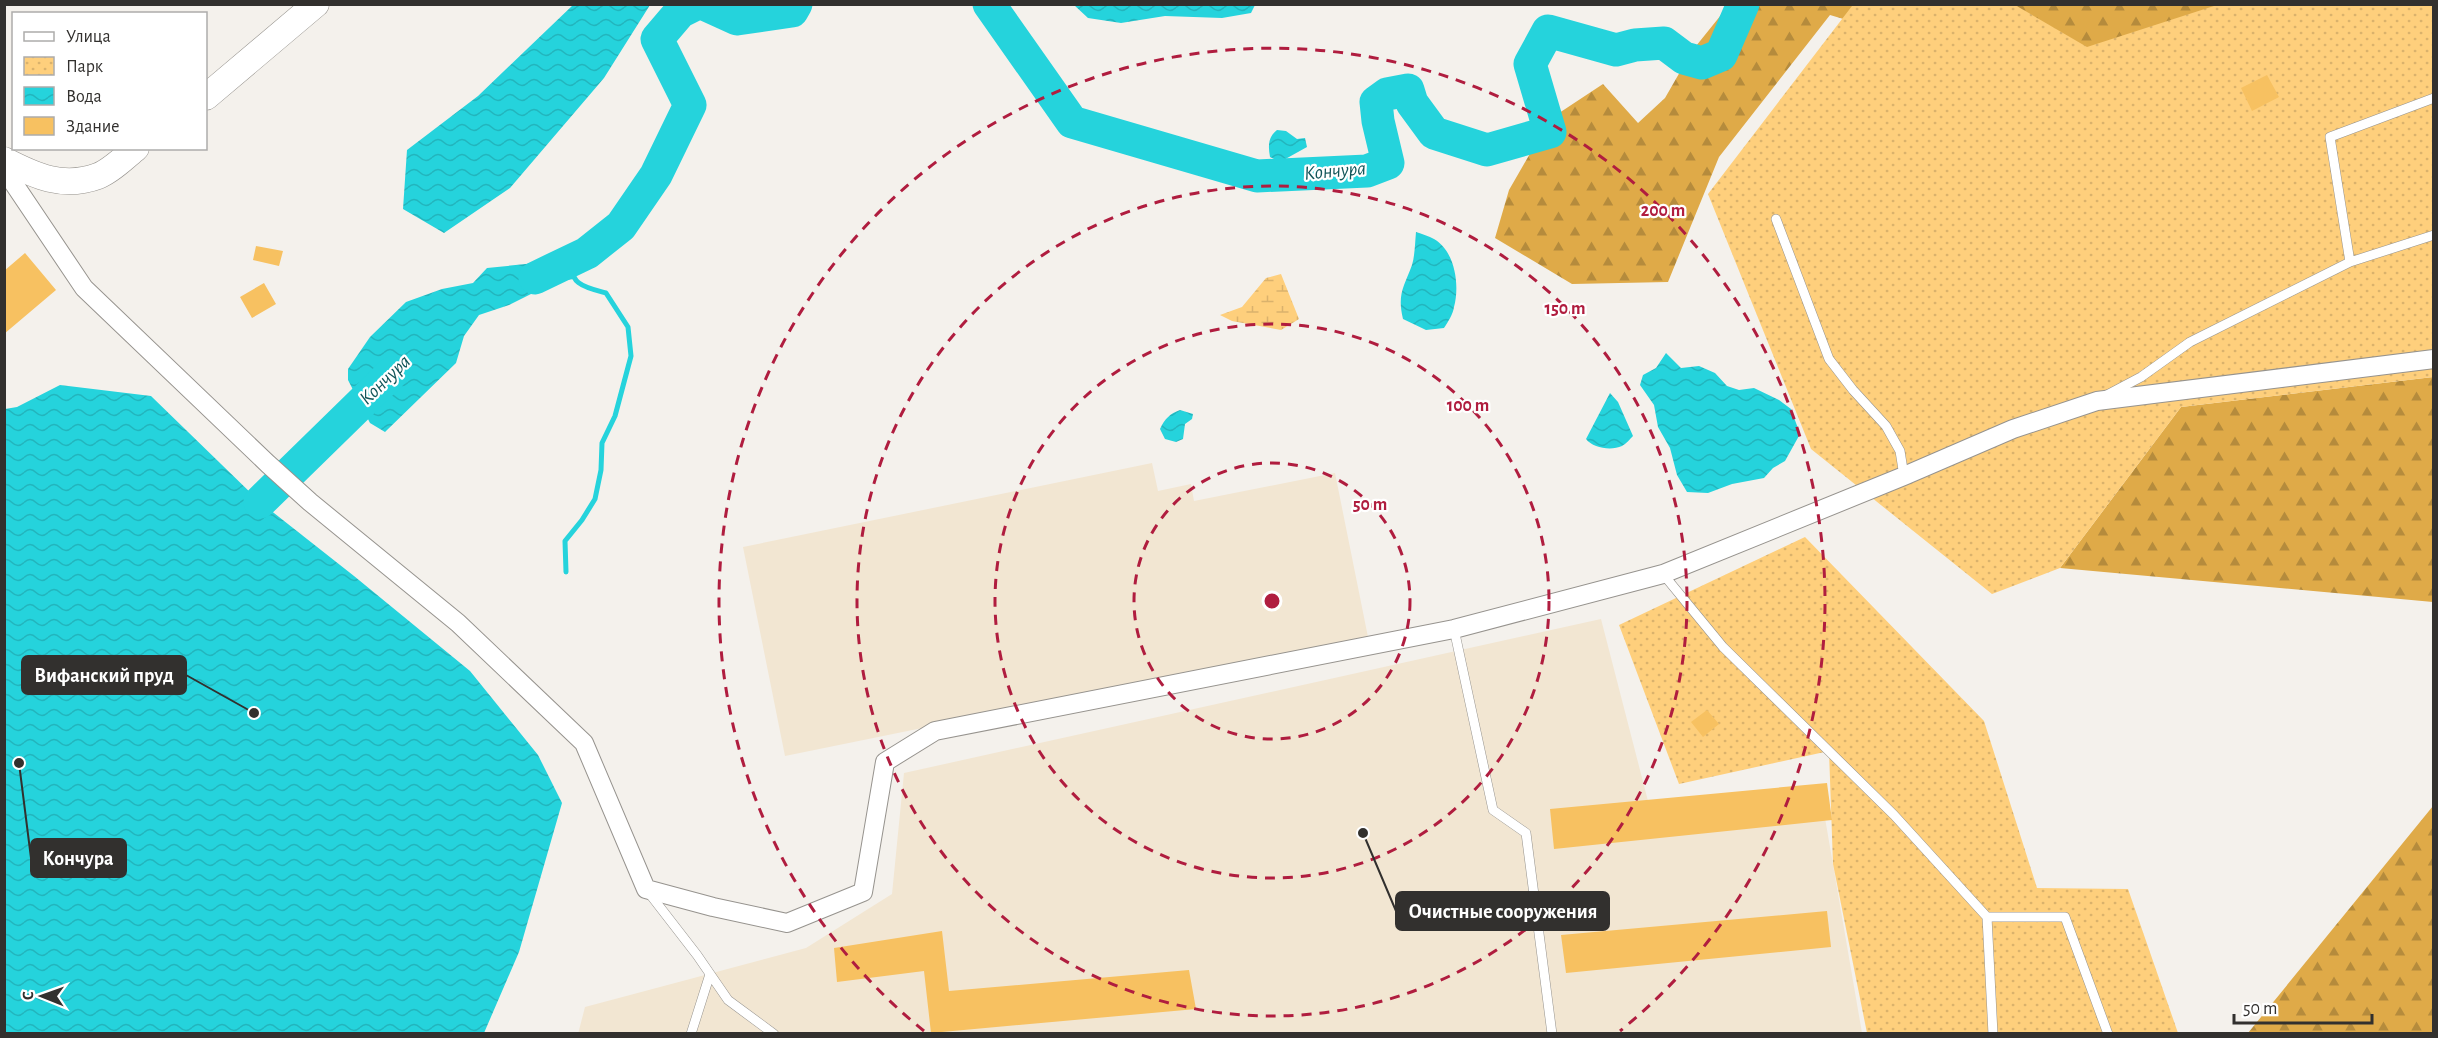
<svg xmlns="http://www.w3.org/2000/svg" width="2438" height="1038" font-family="'Alegreya Sans',sans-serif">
<defs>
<pattern id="forest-firs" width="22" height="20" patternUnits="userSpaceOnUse" patternTransform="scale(1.5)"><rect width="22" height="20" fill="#dfaa48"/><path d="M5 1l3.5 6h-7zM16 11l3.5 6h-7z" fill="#b58b3c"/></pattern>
<pattern id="wetland-marsh" width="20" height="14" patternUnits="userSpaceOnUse" patternTransform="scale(1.5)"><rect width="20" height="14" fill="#fecf7c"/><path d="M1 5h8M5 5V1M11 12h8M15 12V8" fill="none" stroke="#dab26c"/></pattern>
<pattern id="park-dots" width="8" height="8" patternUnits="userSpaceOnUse" patternTransform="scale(1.5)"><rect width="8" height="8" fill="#fecf7c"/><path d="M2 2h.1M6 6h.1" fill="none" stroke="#dab26c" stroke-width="1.8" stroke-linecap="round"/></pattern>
<pattern id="water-waves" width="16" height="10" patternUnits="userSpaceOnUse" patternTransform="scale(1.5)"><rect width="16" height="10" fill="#25d3dc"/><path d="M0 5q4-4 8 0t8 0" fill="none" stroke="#22b5bd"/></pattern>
</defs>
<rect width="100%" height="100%" fill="#f4f1ec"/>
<path fill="#f2e6d2" d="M1152,463l6,28 33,-7 3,17 141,-28 33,164 -583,119 -42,-209z
M1601,619l47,182 172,-12 42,244 -1284,1 7,-27 221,-59 86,-54 12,-121z"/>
<path fill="url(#forest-firs)" d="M1727,5h597l-323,61 -171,-51 -111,142 -51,125 -96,2 -77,-46 14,-48 41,-71 53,-35 35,39 27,-25 27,-47 33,-41z
M2433,377v225l-373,-34 121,-161z
M2433,806v227h-185z"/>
<path fill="url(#wetland-marsh)" d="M1281,274l18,45 -18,11 -49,-9 -12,-6 22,-8 24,-29z"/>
<path fill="url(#park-dots)" d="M1897,4l118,1 72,42 130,-42h216v372l-252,30 -121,161 -68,26 -181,-145 -103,-255 144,-188z
M1805,537l179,184 53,167 91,1 50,144h-311l-34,-169 -4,-113 -150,33 -60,-159z"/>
<path fill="url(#water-waves)" d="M573,5h77l-46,73 -94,110 -66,45 -41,-24 4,-59 71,-54z
M1074,5h181l-4,8 -29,5 -57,-2 -44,7 -33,-5z
M1277,130l9,1 11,8 8,-1 2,9 -27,15 -10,-5c-2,-11 -2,-20 7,-27z
M1416,232c6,2 13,4 18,7 21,12 26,46 20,68 -1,7 -6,15 -10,21l-18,2 -23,-11c-6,-25 1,-32 9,-54 3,-10 3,-23 4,-33z
M575,259l-1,20 -17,2 -48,24 -30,10 -15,21 -8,27 -71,69 -15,-9 -22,-43v-11l22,-32 36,-35 36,-13 31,-6 14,-15z
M1666,353l15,15 18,-2 16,7 12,13 12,4 15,-2 25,12 12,9 9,25 -15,27 -12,7 -9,10 -32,6 -24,9 -21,-1 -10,-17 -7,-27 -12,-21 -4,-22 -14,-20 3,-10 13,-7z
M60,385l91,11 109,106 94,74 116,95 68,84 24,48 -43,149 -35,81h-479v-624l12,-2z
M1610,393l8,9 15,34c-3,3 -7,8 -11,10 -11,5 -29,2 -36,-7z
M1180,410l13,4 -1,5 -7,5 -2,15 -7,3 -11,-3 -5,-10c5,-11 10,-15 20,-19z"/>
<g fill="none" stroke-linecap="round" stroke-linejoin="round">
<path stroke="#25d3dc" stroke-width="5" d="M566,572l-1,-31 17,-21 13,-21 6,-29 1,-27 13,-27 16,-60 -3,-29 -22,-34c-19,-5 -41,-9 -31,-34"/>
<path stroke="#25d3dc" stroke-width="33" d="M704,4l33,15 55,-8 4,-7
M989,4l83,118 185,54 110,-5 21,-8 -10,-42 -2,-19 11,-8 21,-4 4,13 22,30 53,17 63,-18 -20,-68 18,-33 68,19 19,-5 29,-2 20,15 18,5 19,-8 22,-51
M535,278l52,-25 34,-27 35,-51 34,-70 -33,-66 23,-27 16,-8
M260,502l132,-129"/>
</g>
<path fill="#f7c161" d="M2267,75l12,22 -27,14 -11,-23z
M256,246l27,5 -4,15 -26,-6z
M25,253l31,37 -52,44v-63z
M264,283l12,21 -24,14 -12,-21z
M1707,710l12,14 -16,13 -12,-15z
M1827,783l5,37 -278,29 -4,-40z
M1827,911l4,36 -265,26 -5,-38z
M942,931l7,60 240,-21 7,39 -265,24 -7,-62 -87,11 -3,-34z"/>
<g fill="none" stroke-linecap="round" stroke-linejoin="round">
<g stroke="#96938e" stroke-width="10">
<path id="lane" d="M1776,219l53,140 24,31 33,36 14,25 4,25
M2350,262l-20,-125 104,-39
M2107,395l34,-18 49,-35 160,-80 84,-27
M1663,574l60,73 171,168 93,102 6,117
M1454,629l39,181 33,23 26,201
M649,893l48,62 31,45 46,34
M1987,917h78l43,117
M691,1034l19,-60"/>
</g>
<g stroke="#96938e" stroke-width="20">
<path id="street" d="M4,169l80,119 184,176 42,38 148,121 126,120 62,146 67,18 74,16 76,-31 22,-130 50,-31 519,-102 209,-55 241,-98 109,-47 84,-28 337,-42"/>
</g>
<g stroke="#96938e" stroke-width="27">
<path id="secondary" d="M206,97l110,-93
M4,160c31,16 59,29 94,16 13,-5 27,-19 38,-28"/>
</g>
<use href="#lane" stroke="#fff" stroke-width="9"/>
<use href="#street" stroke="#fff" stroke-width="18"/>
<use href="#secondary" stroke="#fff" stroke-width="26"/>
</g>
<g fill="none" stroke="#b01d3f" stroke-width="3" stroke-dasharray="10 8">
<circle cx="1272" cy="601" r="138"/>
<circle cx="1272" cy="601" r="277"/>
<circle cx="1272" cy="601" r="415"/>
<path d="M924 1031A553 553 0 1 1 1620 1031"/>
</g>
<g text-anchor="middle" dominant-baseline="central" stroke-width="4.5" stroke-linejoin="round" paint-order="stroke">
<g font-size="20" font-style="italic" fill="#115559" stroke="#fff">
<text transform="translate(1335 171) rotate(-5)">Кончура</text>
<text transform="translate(385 380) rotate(-44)">Кончура</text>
</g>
</g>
<circle cx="1272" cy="601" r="9" fill="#b01d3f" stroke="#fff" stroke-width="3"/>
<g font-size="18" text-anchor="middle" font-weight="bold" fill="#b01d3f" stroke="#fff" stroke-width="4.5" stroke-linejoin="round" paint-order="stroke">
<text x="1663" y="216">200 m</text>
<text x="1565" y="314">150 m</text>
<text x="1468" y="411">100 m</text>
<text x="1370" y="510">50 m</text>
</g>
<path fill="none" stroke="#32302e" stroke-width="2" d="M254 713L186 675M19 763L31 858M1363 833L1396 911"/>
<g fill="#32302e" stroke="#fff" stroke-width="2">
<circle cx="254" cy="713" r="6"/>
<circle cx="19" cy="763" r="6"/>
<circle cx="1363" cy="833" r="6"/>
</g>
<g fill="#32302e" stroke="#32302e" stroke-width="2">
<rect x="22" y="656" width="164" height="38" rx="6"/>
<rect x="31" y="839" width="95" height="38" rx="6"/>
<rect x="1396" y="892" width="213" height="38" rx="6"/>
</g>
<g font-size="20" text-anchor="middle" font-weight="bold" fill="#fff">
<text x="104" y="682">Вифанский пруд</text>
<text x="78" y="865">Кончура</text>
<text x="1503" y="918">Очистные сооружения</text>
</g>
<rect width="2438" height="1038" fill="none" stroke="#32302e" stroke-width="12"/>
<rect x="12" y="12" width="195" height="138" fill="#ffffff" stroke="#adacab" stroke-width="1.5"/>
<rect x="24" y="32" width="30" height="9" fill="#ffffff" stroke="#adacab" stroke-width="1.5"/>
<text x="66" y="42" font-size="18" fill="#32302e">Улица</text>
<rect x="24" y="57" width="30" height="18" fill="url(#park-dots)" stroke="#adacab" stroke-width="1.5"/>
<text x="66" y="72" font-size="18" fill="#32302e">Парк</text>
<rect x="24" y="87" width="30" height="18" fill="url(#water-waves)" stroke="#adacab" stroke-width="1.5"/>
<text x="66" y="102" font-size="18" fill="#32302e">Вода</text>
<rect x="24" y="117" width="30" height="18" fill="#f7c161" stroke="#adacab" stroke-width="1.5"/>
<text x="66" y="132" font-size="18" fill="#32302e">Здание</text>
<g transform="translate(42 996) rotate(271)" stroke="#ffffff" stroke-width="4.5" paint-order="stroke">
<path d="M0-4.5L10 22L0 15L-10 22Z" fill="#32302e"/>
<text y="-9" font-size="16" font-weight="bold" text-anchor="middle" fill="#32302e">С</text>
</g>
<path d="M2234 1014v9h138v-9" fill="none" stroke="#32302e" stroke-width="3"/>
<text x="2243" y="1014" font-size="18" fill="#32302e" stroke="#ffffff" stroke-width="4.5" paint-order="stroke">50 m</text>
</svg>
